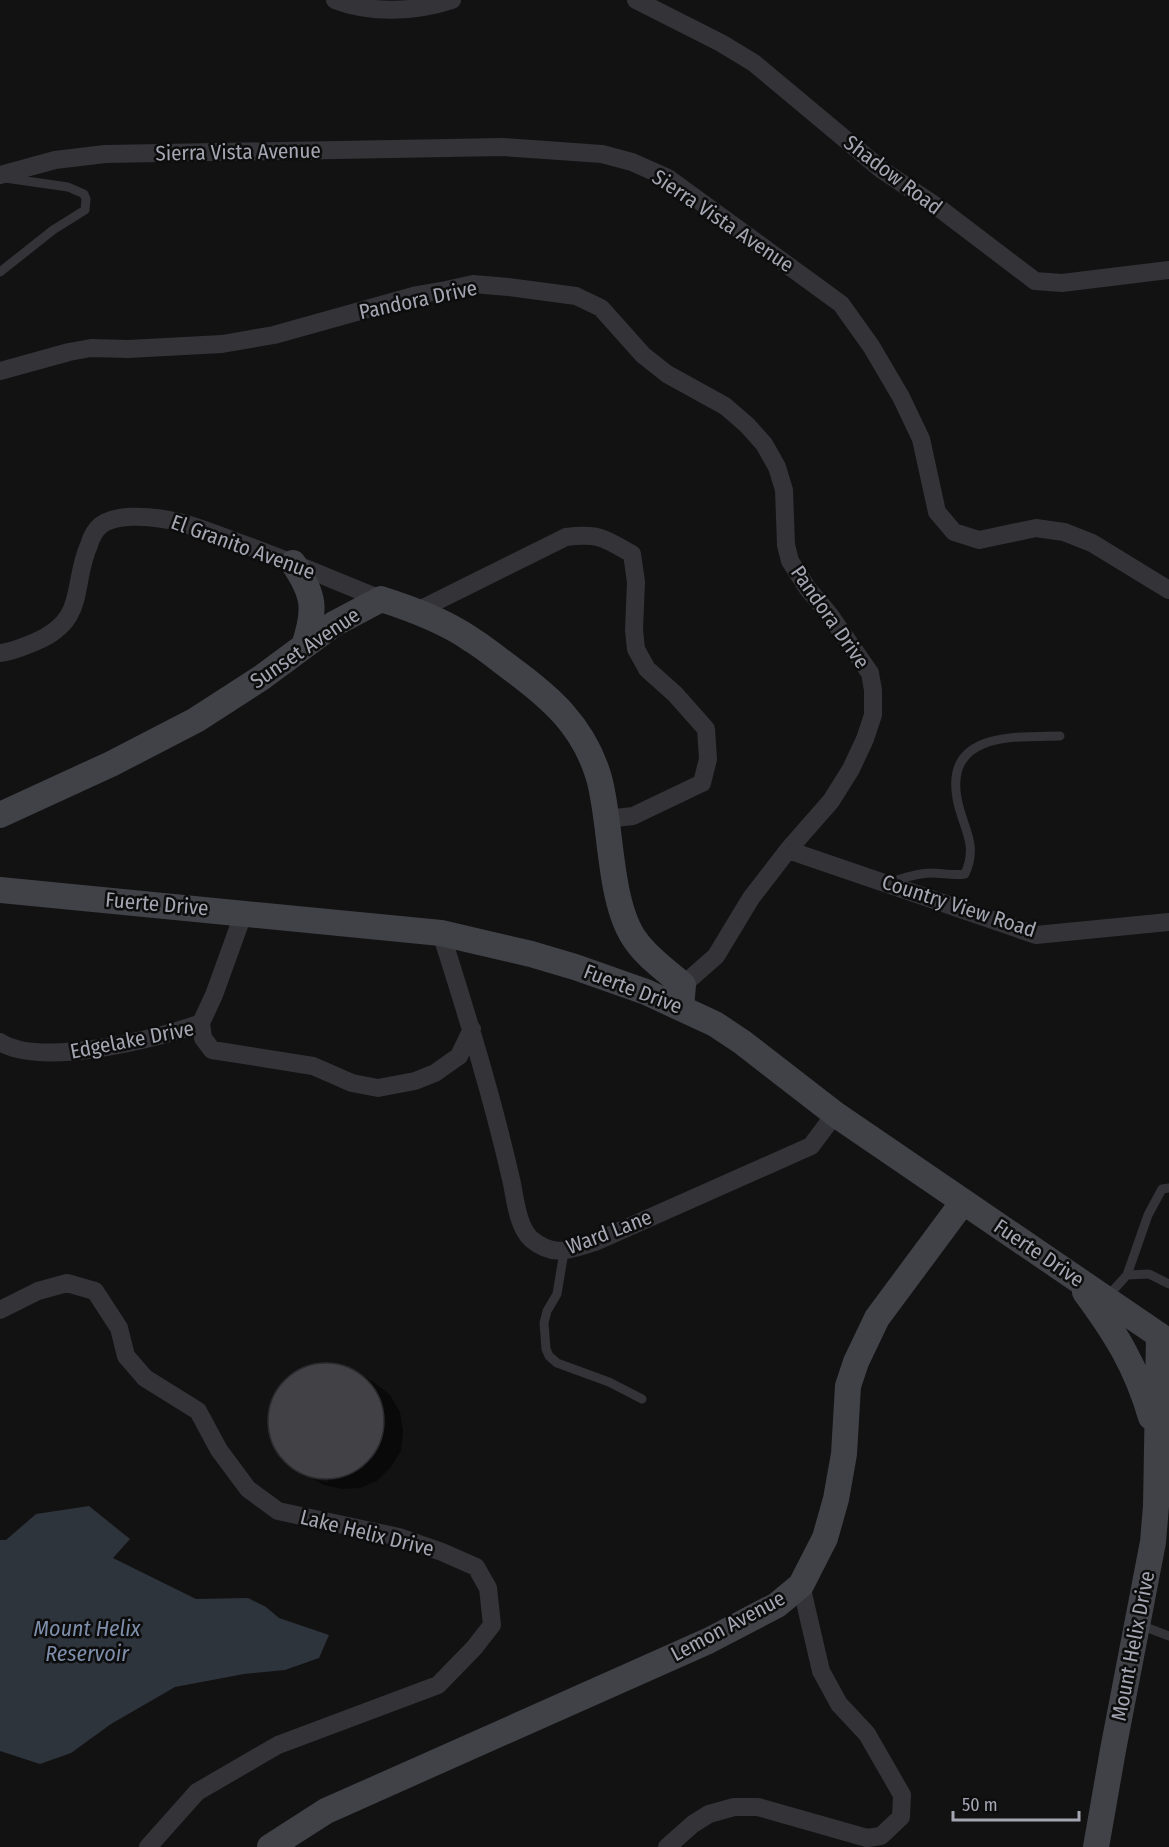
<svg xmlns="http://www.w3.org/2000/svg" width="1169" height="1847" font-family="'Fira Sans Condensed',sans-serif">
<rect width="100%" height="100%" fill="#121213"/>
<path fill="#2e343c" d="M89,1506l41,33 -17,19 83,41 52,-1 18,9 13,11 50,17 -10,23 -34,12 -41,4 -69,13 -64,37 -40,29 -31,11 -40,-13v-211h6l30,-26z"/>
<path fill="#0007" d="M317,1365h19l19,6 20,12 15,12 10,17 3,19 -2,20 -10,16 -14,14 -17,7 -18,1 -18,-4 -11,-6 15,3 1,-3 -25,-6 -15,-10 -12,-13 -7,-17 -1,-19 5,-17 10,-15 14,-11z"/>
<path fill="#414146" stroke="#2c2c2f" stroke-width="1.5" d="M268 1421a58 58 0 1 1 116 0a58 58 0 1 1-116 0Z"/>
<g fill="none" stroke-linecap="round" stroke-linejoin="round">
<path stroke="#333338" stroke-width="9" d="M0,272l53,-42 32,-20 1,-11 -2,-5 -16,-7 -63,-9
M891,882c13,-4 26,-9 39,-9 13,0 23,3 35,1 14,-31 -3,-46 -8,-76 -12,-67 60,-61 103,-62
M564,1252l-7,42 -10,17 -3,12 2,26 3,7 8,7 52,19 33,17
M1127,1275l21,-60 14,-26 7,-1
M1107,1297l20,-22 22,-1 20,10
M1140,1621l8,7 21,8"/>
<path stroke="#333338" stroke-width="18" d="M335,0c36,14 81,12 117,0
M636,0l85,43 33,20 128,107 57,38 96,73 27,2 107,-13
M0,175l55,-15 50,-6 398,-7 99,7 30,8 36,16 173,126 30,42 30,51 20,42 16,73 17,20 25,8 57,-12 28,4 28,11 77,47
M0,371l69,-19 22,-4 37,1 94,-5 52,-9 143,-40 29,-5 27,-6 35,3 68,9 25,12 42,47 24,19 58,32 22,19 17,19 13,23 7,23 2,55 4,16 18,28 21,25 41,59 3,17v25l-8,24 -14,30 -20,32 -43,49 -37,48 -35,58 -33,29
M417,611l149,-74c33,-4 38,1 66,17l4,28 -2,48 2,19 11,20 28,25 31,35 2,30 -6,24 -69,33 -27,3
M0,653c12,-1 23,-6 35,-11 53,-22 36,-57 54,-97 2,-7 6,-15 12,-20 15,-11 44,-9 62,-6 26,4 50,14 74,23 48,17 96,38 144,57
M788,850l248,85 133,-13
M441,933c26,82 51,163 70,246 4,17 6,47 20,60 23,19 38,11 64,3l216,-96 24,-32
M201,1023l2,15 9,12 101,16 39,17 26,5 37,-7 20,-8 24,-17 13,-27
M201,1023l13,-28 30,-83
M0,1042c41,26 157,-3 201,-19
M0,1310l38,-19 29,-8 28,8 24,37 7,28 19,22 53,33 21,39 29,39 30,22 121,26 43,15 34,15 12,21 4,37 -18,23 -36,37 -160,60 -81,47 -49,55
M667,1847l26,-23 16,-10 25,-7h24l109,31 14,-2 20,-19 1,-22 -35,-61 -28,-30 -18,-33 -20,-86"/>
<path stroke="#414247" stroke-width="26" d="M293,563c22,32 23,47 11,83
M0,815l111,-51 85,-44 65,-42 73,-54 47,-25c31,10 64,22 91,41 13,8 25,18 37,27 41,30 75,59 90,111 13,46 9,125 37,163 12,17 31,30 47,44l-2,22
M0,890l441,43 90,21 44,13 71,25 69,32 27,18 93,72 334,228
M1085,1292c31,42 51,74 66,125
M270,1847l56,-36 382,-170 69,-36 24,-20 24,-47 11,-39 8,-45 4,-68 8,-24 21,-44 86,-116
M1096,1847l17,-97 40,-208 3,-36 3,-171"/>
</g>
<g text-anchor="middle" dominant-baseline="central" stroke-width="5" stroke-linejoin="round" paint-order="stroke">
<g font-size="21" fill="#a4a6b2" stroke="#0d0d0e">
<text transform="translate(238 152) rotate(-1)">Sierra Vista Avenue</text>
<text transform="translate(893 175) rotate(37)">Shadow Road</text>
<text transform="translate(723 221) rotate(34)">Sierra Vista Avenue</text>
<text transform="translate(418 300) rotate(-12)">Pandora Drive</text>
<text transform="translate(243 547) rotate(20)">El Granito Avenue</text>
<text transform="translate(830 617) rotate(55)">Pandora Drive</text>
<text transform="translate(305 648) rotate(-34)">Sunset Avenue</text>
<text transform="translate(157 904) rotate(5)">Fuerte Drive</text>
<text transform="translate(959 906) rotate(18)">Country View Road</text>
<text transform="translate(633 989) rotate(21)">Fuerte Drive</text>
<text transform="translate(132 1040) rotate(-11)">Edgelake Drive</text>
<text transform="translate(609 1232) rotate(-21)">Ward Lane</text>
<text transform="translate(1039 1253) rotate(34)">Fuerte Drive</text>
<text transform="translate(367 1533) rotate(14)">Lake Helix Drive</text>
<text transform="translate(728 1626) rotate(-28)">Lemon Avenue</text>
<text transform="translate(1133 1646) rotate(-79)">Mount Helix Drive</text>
</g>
<g font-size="22" font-style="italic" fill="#7e8fab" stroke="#0d0d0e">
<text x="87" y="1628">Mount Helix<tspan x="87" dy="25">Reservoir</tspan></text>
</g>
</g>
<path d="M953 1811v9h126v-9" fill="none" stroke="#a4a6b2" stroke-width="3"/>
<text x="962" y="1811" font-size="18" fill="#a4a6b2" stroke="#0d0d0e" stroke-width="4.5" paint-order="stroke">50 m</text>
</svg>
